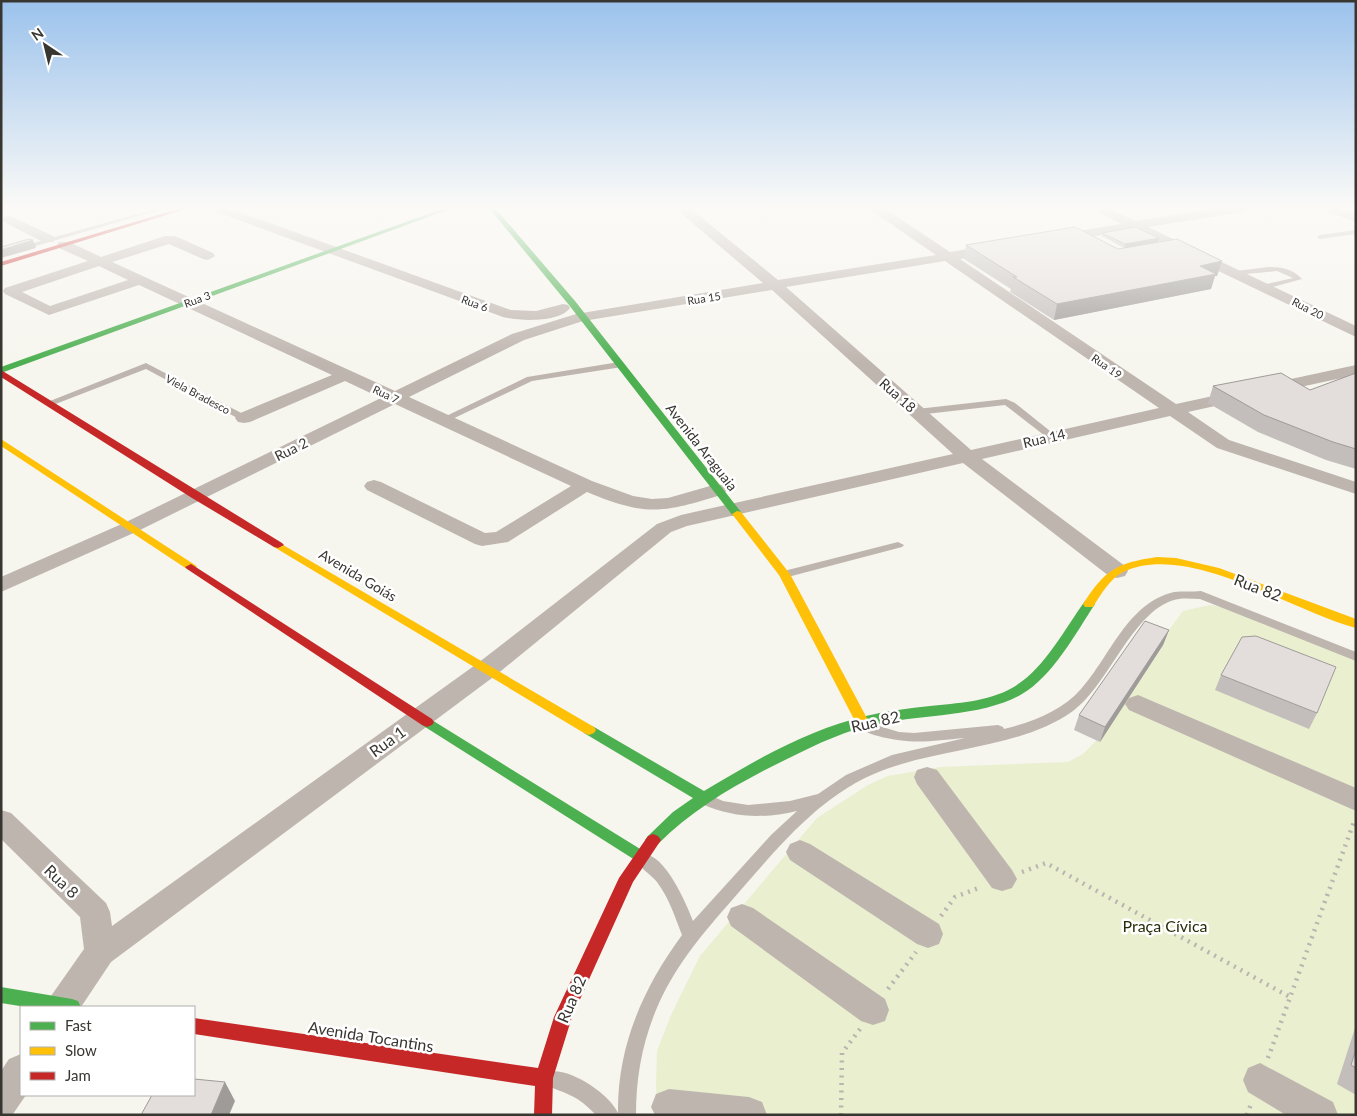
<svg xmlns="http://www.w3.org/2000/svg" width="1357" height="1116" font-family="Lato,sans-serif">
<rect width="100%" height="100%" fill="#f6f5ee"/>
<path fill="#e9efcf" d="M1210,605l18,3 128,49v458h-698l-2,-29 1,-35 14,-36 29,-59 117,-138 51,-33 20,-9 52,-9 128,-5 15,-8 11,-11 69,-105 20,-27z"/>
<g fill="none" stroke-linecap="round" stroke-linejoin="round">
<path stroke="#bab4b0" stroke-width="2" stroke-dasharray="0.5 2.5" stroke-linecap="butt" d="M355,208l26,9"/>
<path stroke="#bab4b0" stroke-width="4.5" stroke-dasharray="2 5.5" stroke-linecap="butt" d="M1022,872l24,-9 244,134
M941,916l14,-19 26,-10
M888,989l28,-37
M1268,1058l87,-239
M841,1115l1,-62 18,-24
M1247,1115l4,-11"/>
<path fill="#bfb5af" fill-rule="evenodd" d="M158,208h9l-166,48v-4z
M1356,230v4l-36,5 -3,-2 3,-2z
M1269,267c13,0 24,2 33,12l-37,10 -4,-2 1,-2 31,-7 -16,-7 -41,4 -4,-2 4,-2z
M619,362l4,3 -1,2 -90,14 -86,41h-6l-2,-2 89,-43z
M146,363l101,53 2,2 -2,2h-6l-95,-51 -93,36 -3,1 -5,-3z
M1006,399l9,4 40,32 2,2 -2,2h-6l-44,-34 -88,10 -5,-3 5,-3z
M898,542l6,3 -2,2 -118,31 -6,-4 2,-2z
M1201,591l155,61v9l-156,-62c-7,0 -14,-1 -21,0 -45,7 -69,85 -106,112 -51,37 -133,37 -192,60 -62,24 -105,79 -148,128 -29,33 -55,63 -74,104 -16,36 -23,72 -23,112h-40c-19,-20 -27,-20 -51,-30l-3,-6 3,-6c20,-9 64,20 73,40 -1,-66 25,-125 64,-178 -7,-18 -13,-37 -25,-53 -7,-8 -17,-14 -22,-23l3,-4c24,-9 48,48 55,66l78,-86 26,-24c-34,8 -63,7 -95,-7l-2,-4 2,-4 5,-2 16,7 25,4 42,-4 28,-7 28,-19 46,-20 73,-17c-33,3 -54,7 -87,-2 -8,-2 -16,-5 -20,-12l2,-3 5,-2 14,7 20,6 15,1 84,-8 5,2 1,2c28,-7 58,-18 77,-40 29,-32 46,-86 93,-97 9,-1 18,0 27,-1z"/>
<path fill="#bfb5af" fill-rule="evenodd" d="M212,208h16l283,102 25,1 27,-7 5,1 2,3c-11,15 -51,13 -67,9l-289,-106z
M682,208h8l88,72 158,-25 -64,-44 -2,-3h14l66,44 44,-7 5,1 2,3 -2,3 -39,7 216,145 60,-13 6,1 3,4 -3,4 -54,12 41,28 127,42v12l-139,-46 -47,-32 -188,43 143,107 3,5 -3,5 -8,2 -8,-2 -146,-113 -276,63 -16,6 -175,143 -385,287 -30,45h-34l4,-11 33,-47 -4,-32 -79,-78v-29l10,3 95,90 4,9 2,14 366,-263 179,-139 24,-9 272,-61 -181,-164 -189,31 -59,19 -115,57 183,84 41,15 19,3 16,-1 49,-14 7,2 3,4 -3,4c-61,19 -77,23 -137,-2l-79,50 -26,4 -7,-2 -108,-54 -3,-4 3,-4 7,-2 7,2 104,51 11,-1 75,-46 -176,-82 -257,127 -137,61v-15l123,-54 257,-125 -36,-17 -95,41 -6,1 -6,-1 -3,-4 3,-4 94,-39 -193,-90 -90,30 -44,-21 -2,-3 2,-3 83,-27 -29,-13 -2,-3 2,-3h10l32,15 64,-21h10l38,17 2,3 -7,4 -5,-1 -34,-15 -57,18 283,129 117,-57 64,-20 187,-31 -81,-69 -2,-3zM945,261l214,147 -188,42 -185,-163zM99,266l29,14 -78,26 -28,-14z
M1091,208h15l30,13 86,-13h26l-2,3 -4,1 -94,15 208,99v11l-223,-107 -75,12 -5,-1 -2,-3 2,-3 68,-11z
M1324,208h16l16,6v8l-30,-11z
M8,215l45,21 2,3 -2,3h-10l-39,-20 -2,-3z
M1356,365v10l-88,19 -6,-1 -2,-4 2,-4 6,-1z
M1138,695l218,93v23l-227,-101 -4,-6 4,-6z
M927,767l10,3 75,100 5,9 -5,9 -10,3 -10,-3 -75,-104 -3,-7 3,-7z
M800,840l10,4 129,80 4,10 -4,10 -11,4 -11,-4 -127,-84 -4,-8 4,-8z
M742,904l11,4 132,91 4,11 -4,11 -12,4 -12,-4 -130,-95 -4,-9 4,-9z
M21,1054v41h5l-13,19 -12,1v-44l8,-12z
M1260,1063l73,39 5,13h-52l-38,-23 -5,-12 5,-12z
M669,1089l80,8 13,5 5,13h-112l-4,-8 5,-13z"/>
<path fill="#4caf50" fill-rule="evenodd" d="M445,208h8l-452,165v-6z
M489,208h6l80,93 166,211 1,2 -1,2h-8l-164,-211z
M1089,600l6,4c-19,29 -43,73 -73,90 -37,22 -99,21 -140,29 -34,6 -65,21 -95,36 -47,23 -92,48 -129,85l-5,2 -5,-2 -3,-4 3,-4 25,-24 20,-14 -109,-65 -2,-3 2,-3 5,-2 5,2 110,64c50,-30 105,-62 162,-75 21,-5 43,-8 64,-10 27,-3 57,-4 82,-18 32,-18 52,-58 73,-87z
M427,717l218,135 3,4 -3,4 -5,2 -5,-2 -213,-135 -2,-3 2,-3z
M1,987l71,12 6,2 3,6h-55l-25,-4z"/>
<path fill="#ffc107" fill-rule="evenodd" d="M1,439l194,126 2,2 -6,3 -4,-1 -186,-123z
M737,511l4,1 49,62 79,148 -2,3 -5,2 -5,-2 -78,-150 -47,-61z
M278,542l316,185 2,3 -2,3 -5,2 -5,-2 -310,-186 -2,-2z
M1157,557l19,1 43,10 137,51v9c-64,-17 -169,-87 -233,-56 -13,7 -22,22 -30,35h-8l-2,-3c22,-34 33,-41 74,-47z"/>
<path fill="#c62828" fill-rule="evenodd" d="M181,208h8l-188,58v-4z
M1,370l281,173 2,2 -6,3 -4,-1 -82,-49 -191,-121z
M191,564l241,155 2,3 -2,3 -5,2 -5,-2 -235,-156 -2,-2z
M653,834l5,2 3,4 -28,42 -61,135 -19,61 -1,37h-18l1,-29 -341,-52v-16l344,50 16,-51 65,-139 29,-42z"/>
</g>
<path fill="#c3bebc" d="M1102,233l57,5 -1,4 -19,3 83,16 -5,15h-2l-4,13 -157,31 -44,-28 1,-3 -47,-30 2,-14 152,4 6,-1 -22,-12z
M1356,373v96l-30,-9 -68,-28 -50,-29 5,-17 97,4z
M1169,630l-6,15 -63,97 -26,-12 5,-15z
M1221,675l96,38 -8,16 -94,-39z
M1356,1025v70l-19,-11z"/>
<path fill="#9f9b99" d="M1159,238l-1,4 -33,6v-4z
M33,240l3,8 -35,10v-8z
M1222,261l-5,15h-2l-4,13 -157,31 3,-16 143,-38z
M1169,630l-6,15 -63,97 5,-15z
M225,1082l10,19 -6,14h-18z"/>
<path fill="#e3dddb" stroke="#9f9b99" d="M1075,227l43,22 59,-10 45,22 -22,5 16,8 -159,30 -44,-27h4l-51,-32z
M1135,227l24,11 -34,6 -23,-11z
M29,239l4,1 -32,10v-3z
M1281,373l29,17 46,-17v76l-23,-7 -69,-27 -51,-29z
M1145,621l24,9 -64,97 -26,-12z
M1256,636l80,31 -19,46 -96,-38 21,-38z
M1356,1049v19l-5,-3z
M194,1079l31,3 -14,33h-70l11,-20h42z"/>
<linearGradient id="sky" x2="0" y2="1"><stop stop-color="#9bc2ec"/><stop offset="0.57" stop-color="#fbfaf7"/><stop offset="1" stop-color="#fbfaf7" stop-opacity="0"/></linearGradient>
<rect width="1357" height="364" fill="url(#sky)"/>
<g text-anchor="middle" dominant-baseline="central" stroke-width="5" stroke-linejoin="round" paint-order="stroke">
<g font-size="11" fill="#383631" stroke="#fff">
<text transform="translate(704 298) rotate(-9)">Rua 15</text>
<text transform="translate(197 299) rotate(-20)">Rua 3</text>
<text transform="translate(475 303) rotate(20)">Rua 6</text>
<text transform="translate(1308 308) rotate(27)">Rua 20</text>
<text transform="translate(1107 366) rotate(35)">Rua 19</text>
<text transform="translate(198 394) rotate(28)">Viela Bradesco</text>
<text transform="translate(386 394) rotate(25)">Rua 7</text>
</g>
<g font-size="14" fill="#383631" stroke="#fff">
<text transform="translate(898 395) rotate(42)">Rua 18</text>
<text transform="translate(1044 438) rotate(-13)">Rua 14</text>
<text transform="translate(702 447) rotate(52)">Avenida Araguaia</text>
<text transform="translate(291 449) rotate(-26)">Rua 2</text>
<text transform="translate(358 575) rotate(31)">Avenida Goiás</text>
</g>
<g font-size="16" fill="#383631" stroke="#fff">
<text transform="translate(1258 587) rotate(21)">Rua 82</text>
<text transform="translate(875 721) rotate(-13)">Rua 82</text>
<text transform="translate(387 741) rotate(-36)">Rua 1</text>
<text transform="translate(62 881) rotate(44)">Rua 8</text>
<text transform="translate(571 999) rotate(-67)">Rua 82</text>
<text transform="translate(371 1036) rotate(9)">Avenida Tocantins</text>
</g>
<g font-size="16" fill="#272d08" stroke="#fff">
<text x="1165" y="925">Praça Cívica</text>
</g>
</g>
<rect width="1357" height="1116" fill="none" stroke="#383631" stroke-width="5"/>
<rect x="20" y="1006" width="175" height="90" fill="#ffffff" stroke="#afafad"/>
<rect x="30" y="1022" width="25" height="8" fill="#4caf50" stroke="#afafad"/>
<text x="65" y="1031" font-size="15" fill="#383631">Fast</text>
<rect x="30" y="1047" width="25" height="8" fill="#ffc107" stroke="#afafad"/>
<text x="65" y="1056" font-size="15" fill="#383631">Slow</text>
<rect x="30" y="1072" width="25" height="8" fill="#c62828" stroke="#afafad"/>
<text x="65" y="1081" font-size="15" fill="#383631">Jam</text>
<g transform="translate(45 45) rotate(325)" stroke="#ffffff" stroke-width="4" paint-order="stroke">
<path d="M0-4L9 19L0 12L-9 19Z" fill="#383631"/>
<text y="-8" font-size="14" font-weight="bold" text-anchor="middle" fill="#383631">N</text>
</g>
</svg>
